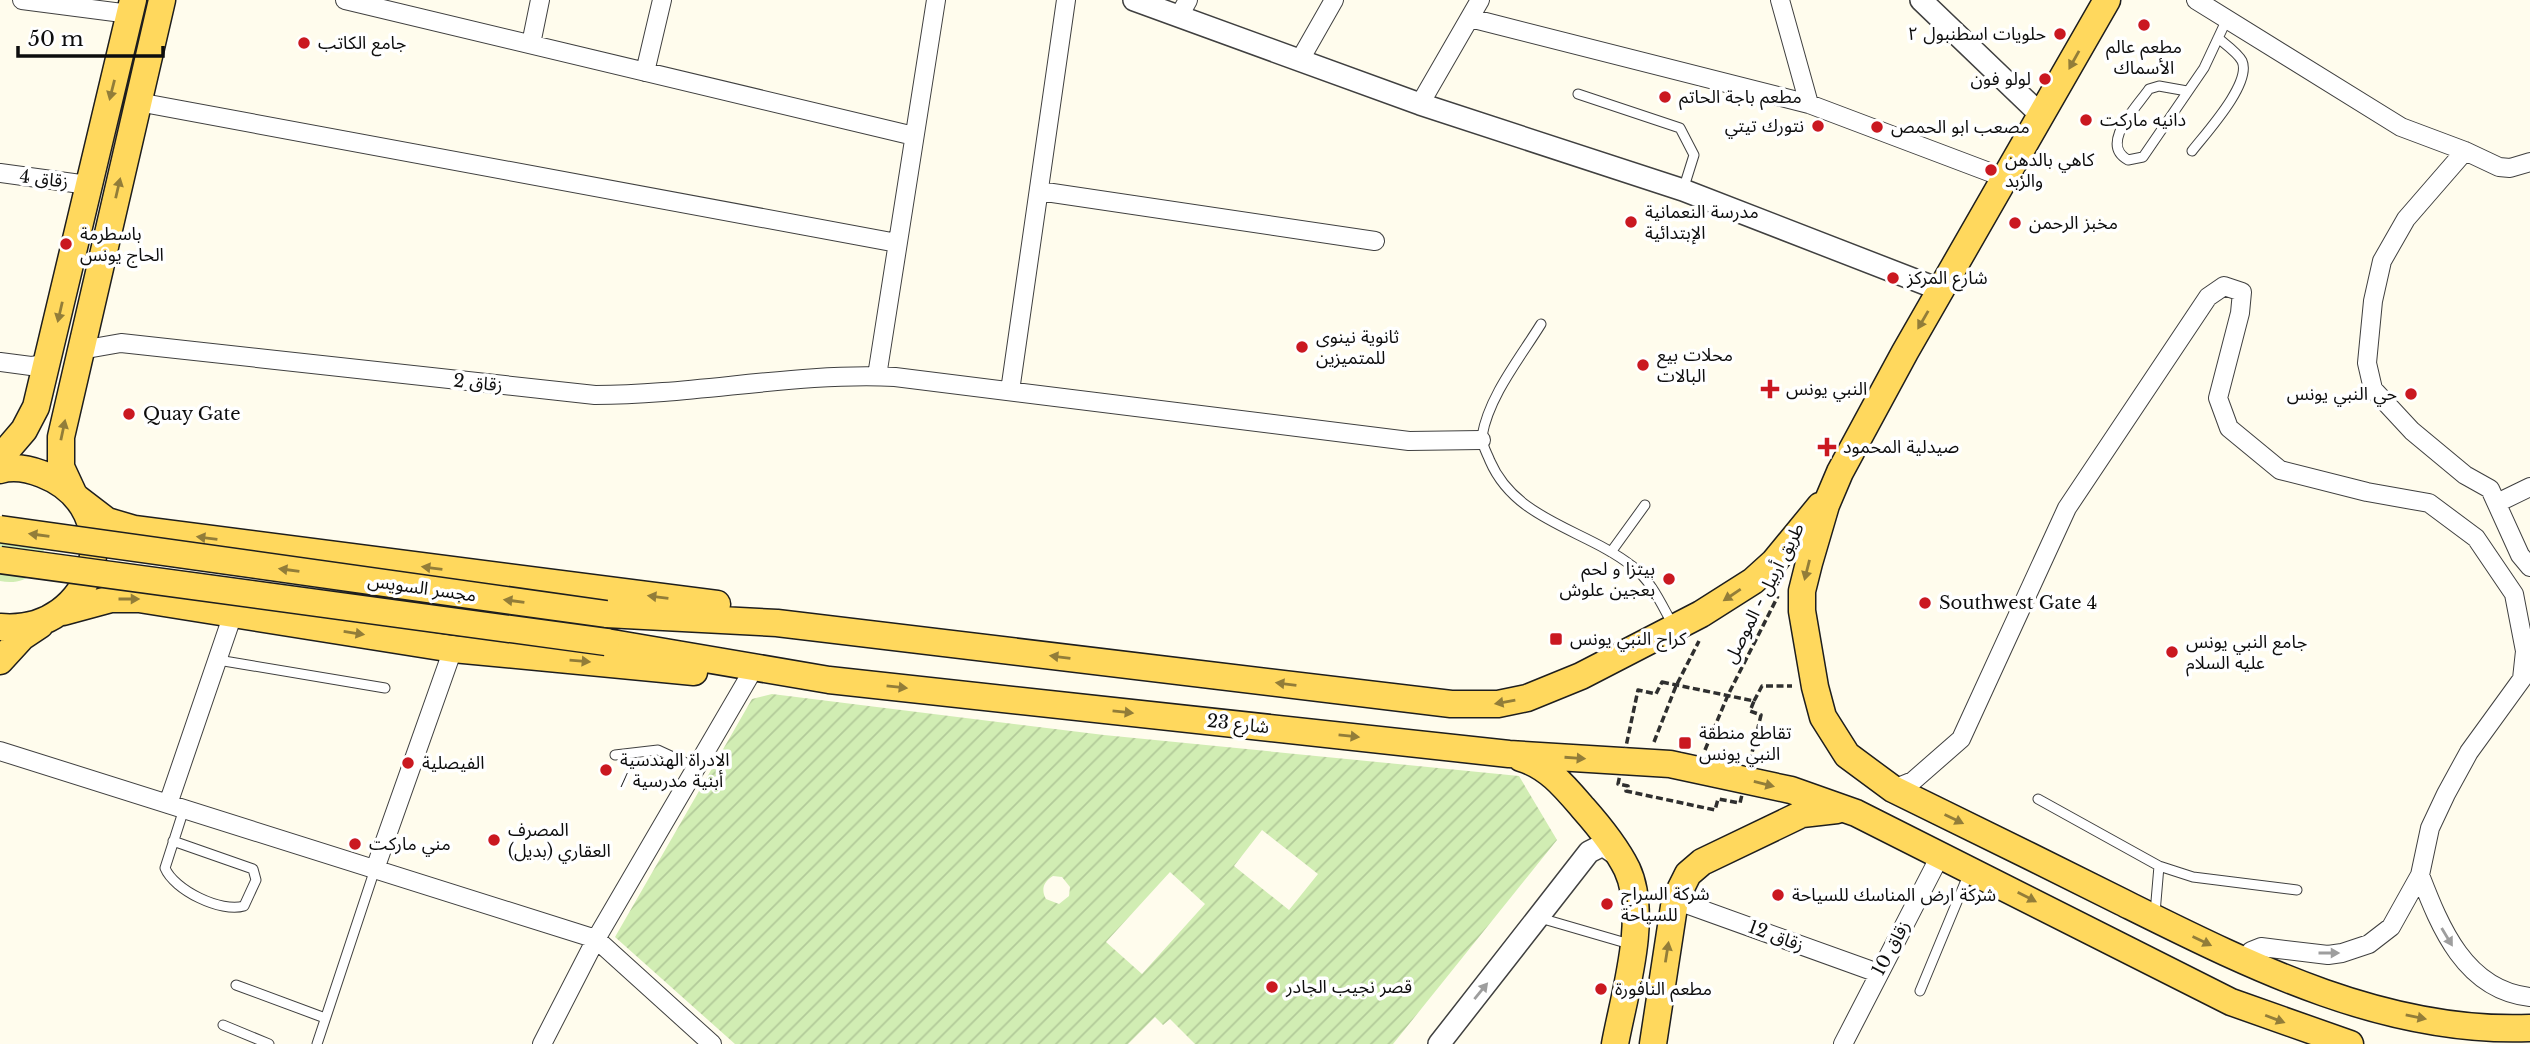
<svg xmlns="http://www.w3.org/2000/svg" width="2530" height="1044" font-family="'Libre Baskerville','Noto Sans Arabic',serif">
<defs>
<pattern id="garden-furrows" width="10" height="10" patternUnits="userSpaceOnUse" patternTransform="scale(1.75)"><rect width="10" height="10" fill="#d1edb3"/><path d="M-1 1l2-2M0 10L10 0M9 11l2-2" fill="none" stroke="#b2ca99"/></pattern>
</defs>
<rect width="100%" height="100%" fill="#fffced"/>
<path fill="#d1edb3" d="M0,521l44,27c-2,25 -20,38 -44,33z"/>
<path fill="url(#garden-furrows)" fill-rule="evenodd" d="M772,694l332,41 415,41 38,64 -164,204h-198l-25,-25 -7,6 -8,-8 -27,27h-393l-120,-107 137,-238zM1262,830l56,44 -29,36 -55,-44zM1170,872l35,32 -63,70 -36,-32zM1053,876l9,1 8,10 -1,9 -10,8 -13,-5c-5,-9 -3,-17 7,-23z"/>
<g fill="none" stroke-linecap="round" stroke-linejoin="round">
<g stroke="#404040" stroke-width="11">
<path id="service" d="M2187,91l-28,-5 -10,3c-13,19 -50,55 -21,71l15,-3 61,-89 23,-49
M1578,94l102,34 14,27 -11,35
M2192,151c14,-18 60,-68 50,-90 -4,-8 -17,-17 -24,-23
M1541,324c-21,34 -52,72 -59,112 -1,8 5,17 8,25 26,60 95,68 142,105 20,15 30,40 42,61
M1611,552l34,-47
M218,660l167,28
M615,755l43,-5 37,17
M2038,799l121,67 -4,47
M173,841l80,28 3,11 -12,26c-23,7 -70,-16 -79,-38l19,-59
M2159,866l34,11 104,13
M1540,918l93,27
M236,985l89,33
M1920,991l49,-118
M223,1025l46,19
M317,1044l58,-175"/>
</g>
<g stroke="#404040" stroke-width="20">
<path id="minor" d="M22,0l108,14
M345,0l569,136
M1780,0l29,104
M2196,0l205,127 64,24 34,16 11,1 20,-6
M1179,16l9,-16
M1470,18l339,86 196,74
M531,44l9,-44
M1301,58l33,-58
M645,72l17,-72
M138,102l759,141
M1420,104l60,-104
M2465,151l-59,68 -24,42 -9,40 -6,62 6,26 39,42 53,44 25,14 30,66 10,12
M0,173l88,12
M1039,191l336,50
M81,350l40,-7 474,52c100,0 202,-23 300,-18l514,64 72,-1
M0,362l31,4 17,-3
M877,376l59,-376
M1010,391l56,-391
M2497,503l33,-16
M0,751l596,188 116,105
M1893,789l20,-8 48,-42 106,-231 141,-211 16,-11 18,6 -2,21 -22,85 11,30 51,42 87,22 62,11 47,35 38,56 11,57 -3,28 -53,73 -23,42 -16,34 -10,47 -29,52 -22,17 -27,9 -14,2 -67,-8 -10,4 -7,11
M168,804l65,-190
M375,869l78,-220
M2420,875c20,52 45,115 110,122
M1675,900l203,73
M542,1044l54,-105 153,-262
M1843,1044l98,-190"/>
</g>
<g stroke="#404040" stroke-width="24">
<path id="tertiary" d="M1134,0l286,104 263,86 258,100
M1921,0l121,116
M1439,1044l150,-192 14,-7 16,11"/>
</g>
<g stroke="#1e1e1e" stroke-width="29">
<path id="primary" d="M2107,0l-202,352 -65,120 -14,33 -17,58 -7,28v20l13,76 8,30 24,38 46,34c76,37 153,75 229,113 127,63 262,132 408,126
M0,458l24,-28 12,-23 97,-407
M0,470c13,-4 29,-1 42,4 90,35 54,162 -42,153
M74,495l-13,-28v-30l101,-437
M77,498l30,23 27,8 583,75
M63,612l48,-13h28l314,50 241,23
M606,614l171,9 674,81h47l29,-6 54,-22 120,-62 52,-33 21,-19 46,-56
M606,642l223,38 680,74 161,10 121,26 65,23 375,189 119,42
M0,661l22,-24 18,-12
M1521,758c27,8 44,29 62,50 16,18 33,39 44,61 22,47 -3,126 -12,175
M1653,1044l22,-144 13,-26 14,-12 100,-48 35,-4"/>
</g>
<path stroke="#2f2f2f" stroke-width="3.5" stroke-dasharray="7 3.5" stroke-linecap="butt" d="M1662,682l92,19 -4,10 11,4 -21,88 -22,-4 -3,11 -89,-19 2,-5 -10,-2 20,-94 18,4z
M1754,701l8,-15h30
M1654,742l22,-56 23,-45
M1705,750l23,-55 50,-99"/>
<use href="#service" stroke="#fff" stroke-width="9"/>
<use href="#minor" stroke="#fff" stroke-width="18"/>
<use href="#tertiary" stroke="#fff" stroke-width="21"/>
<use href="#primary" stroke="#ffd85d" stroke-width="26"/>
<g stroke="#1e1e1e" stroke-width="29" stroke-linecap="butt">
<path id="primary-bridge" d="M0,529l606,85
M0,560l606,82"/>
</g>
<use href="#primary-bridge" stroke="#ffd85d" stroke-width="26"/>
</g>
<defs><path id="oneway-solid" d="M-6-.8H1V-3.2L6.5 0L1 3.2V.8H-6Z" transform="scale(1.75)"/></defs>
<g fill="#927d39">
<use href="#oneway-solid" transform="translate(2074 60) rotate(119)"/>
<use href="#oneway-solid" transform="translate(112 90) rotate(104)"/>
<use href="#oneway-solid" transform="translate(118 188) rotate(-77)"/>
<use href="#oneway-solid" transform="translate(60 312) rotate(103)"/>
<use href="#oneway-solid" transform="translate(1923 320) rotate(120)"/>
<use href="#oneway-solid" transform="translate(63 430) rotate(-78)"/>
<use href="#oneway-solid" transform="translate(39 535) rotate(-172)"/>
<use href="#oneway-solid" transform="translate(207 538) rotate(-173)"/>
<use href="#oneway-solid" transform="translate(432 568) rotate(-173)"/>
<use href="#oneway-solid" transform="translate(289 570) rotate(-172)"/>
<use href="#oneway-solid" transform="translate(1807 570) rotate(104)"/>
<use href="#oneway-solid" transform="translate(1732 595) rotate(146)"/>
<use href="#oneway-solid" transform="translate(658 597) rotate(-173)"/>
<use href="#oneway-solid" transform="translate(129 599)"/>
<use href="#oneway-solid" transform="translate(514 601) rotate(-172)"/>
<use href="#oneway-solid" transform="translate(354 633) rotate(9)"/>
<use href="#oneway-solid" transform="translate(1060 657) rotate(-173)"/>
<use href="#oneway-solid" transform="translate(580 661) rotate(5)"/>
<use href="#oneway-solid" transform="translate(1286 684) rotate(-173)"/>
<use href="#oneway-solid" transform="translate(897 687) rotate(6)"/>
<use href="#oneway-solid" transform="translate(1505 702) rotate(170)"/>
<use href="#oneway-solid" transform="translate(1123 712) rotate(6)"/>
<use href="#oneway-solid" transform="translate(1349 736) rotate(6)"/>
<use href="#oneway-solid" transform="translate(1575 758) rotate(4)"/>
<use href="#oneway-solid" transform="translate(1764 784) rotate(14)"/>
<use href="#oneway-solid" transform="translate(1954 819) rotate(26)"/>
<use href="#oneway-solid" transform="translate(2027 897) rotate(27)"/>
<use href="#oneway-solid" transform="translate(2202 941) rotate(26)"/>
<use href="#oneway-solid" transform="translate(1667 952) rotate(-81)"/>
<use href="#oneway-solid" transform="translate(2416 1017) rotate(11)"/>
<use href="#oneway-solid" transform="translate(2275 1019) rotate(21)"/>
</g>
<g fill="#9e9e9e">
<use href="#oneway-solid" transform="translate(2447 937) rotate(59)"/>
<use href="#oneway-solid" transform="translate(2329 953)"/>
<use href="#oneway-solid" transform="translate(1481 991) rotate(-51)"/>
</g>
<g fill="#ca1820" stroke="#fff" stroke-width="2.5">
<circle cx="2144" cy="25" r="7"/>
<circle cx="2060" cy="34" r="7"/>
<circle cx="304" cy="43" r="7"/>
<circle cx="2045" cy="79" r="7"/>
<circle cx="1665" cy="97" r="7"/>
<circle cx="2086" cy="120" r="7"/>
<circle cx="1818" cy="126" r="7"/>
<circle cx="1877" cy="127" r="7"/>
<circle cx="1991" cy="170" r="7"/>
<circle cx="1631" cy="222" r="7"/>
<circle cx="2015" cy="223" r="7"/>
<circle cx="66" cy="244" r="7"/>
<circle cx="1893" cy="278" r="7"/>
<circle cx="1302" cy="347" r="7"/>
<circle cx="1643" cy="365" r="7"/>
<path d="M1766.5 378.5h7v7h7v7h-7v7h-7v-7h-7v-7h7z"/>
<circle cx="2411" cy="394" r="7"/>
<circle cx="129" cy="414" r="7"/>
<path d="M1823.5 436.5h7v7h7v7h-7v7h-7v-7h-7v-7h7z"/>
<circle cx="1669" cy="579" r="7"/>
<circle cx="1925" cy="603" r="7"/>
<rect x="1549" y="632" width="14" height="14" rx="3.5"/>
<circle cx="2172" cy="652" r="7"/>
<rect x="1678" y="736" width="14" height="14" rx="3.5"/>
<circle cx="408" cy="763" r="7"/>
<circle cx="606" cy="770" r="7"/>
<circle cx="494" cy="840" r="7"/>
<circle cx="355" cy="844" r="7"/>
<circle cx="1778" cy="895" r="7"/>
<circle cx="1607" cy="904" r="7"/>
<circle cx="1272" cy="987" r="7"/>
<circle cx="1601" cy="989" r="7"/>
</g>
<g text-anchor="middle" dominant-baseline="central" stroke-width="7" stroke-linejoin="round" paint-order="stroke">
<g font-size="18" fill="#0d0d0d" stroke="#fff" text-anchor="start">
<text x="2046" y="34" text-anchor="end">حلويات اسطنبول ٢</text>
<text x="318" y="43">جامع الكاتب</text>
<text x="2144" y="47" text-anchor="middle">مطعم عالم<tspan x="2144" dy="21">الأسماك</tspan></text>
<text x="2031" y="79" text-anchor="end">لولو فون</text>
<text x="1679" y="97">مطعم باجة الحاتم</text>
<text x="2100" y="120">دانيه ماركت</text>
<text x="1804" y="126" text-anchor="end">نتورك تيتي</text>
<text x="1891" y="127">مصعب ابو الحمص</text>
<text x="2005" y="160">كاهي بالدهن<tspan x="2005" dy="21">والزبد</tspan></text>
<text x="1645" y="212">مدرسة النعمانية<tspan x="1645" dy="21">الإبتدائية</tspan></text>
<text x="2029" y="223">مخبز الرحمن</text>
<text x="80" y="234">باسطرمة<tspan x="80" dy="21">الحاج يونس</tspan></text>
<text x="1907" y="278">شارع المركز</text>
<text x="1316" y="337">ثانوية نينوى<tspan x="1316" dy="21">للمتميزين</tspan></text>
<text x="1657" y="355">محلات بيع<tspan x="1657" dy="21">البالات</tspan></text>
<text x="1786" y="389">النبي يونس</text>
<text x="2397" y="394" text-anchor="end">حي النبي يونس</text>
<text x="143" y="414">Quay Gate</text>
<text x="1843" y="447">صيدلية المحمود</text>
<text x="1655" y="569" text-anchor="end">بيتزا و لحم<tspan x="1655" dy="21">بعجين علوش</tspan></text>
<text x="1939" y="603">Southwest Gate 4</text>
<text x="1570" y="639">كراج النبي يونس</text>
<text x="2186" y="642">جامع النبي يونس<tspan x="2186" dy="21">عليه السلام</tspan></text>
<text x="1699" y="733">تقاطع منطقة<tspan x="1699" dy="21">النبي يونس</tspan></text>
<text x="620" y="760">الادراة الهندسية<tspan x="620" dy="21">/ أبنية مدرسية</tspan></text>
<text x="422" y="763">الفيصلية</text>
<text x="508" y="830">المصرف<tspan x="508" dy="21">العقاري (بديل)</tspan></text>
<text x="369" y="844">مني ماركت</text>
<text x="1621" y="894">شركة السراج<tspan x="1621" dy="21">للسياحة</tspan></text>
<text x="1792" y="895">شركة ارض المناسك للسياحة</text>
<text x="1286" y="987">قصر نجيب الجادر</text>
<text x="1615" y="989">مطعم النافورة</text>
</g>
<g font-size="18" fill="#0d0d0d" stroke="#fff">
<text transform="translate(44 179) rotate(7)">زقاق 4</text>
<text transform="translate(478 383) rotate(6)">زقاق 2</text>
<text transform="translate(422 588) rotate(8)">مجسر السويس</text>
<text transform="translate(1764 593) rotate(-63)">طريق أربيل - الموصل</text>
<text transform="translate(1238 724) rotate(6)">شارع 23</text>
<text transform="translate(1776 936) rotate(20)">زقاق 12</text>
<text transform="translate(1891 948) rotate(-62)">زقاق 10</text>
</g>
</g>
<path d="M18 46v10h145v-10" fill="none" stroke="#0d0d0d" stroke-width="3.5"/>
<text x="28" y="46" font-size="21" fill="#0d0d0d" stroke="#ffffff" stroke-width="5" paint-order="stroke">50 m</text>
</svg>
